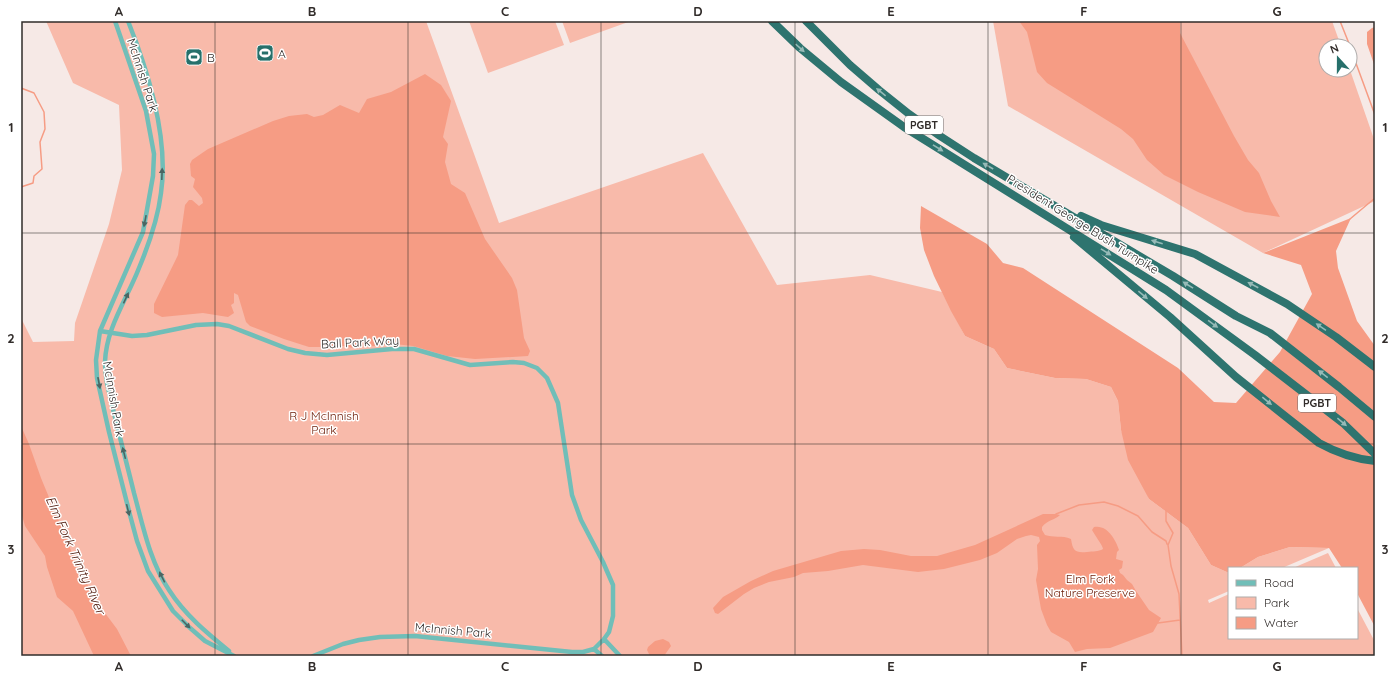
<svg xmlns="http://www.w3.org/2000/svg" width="1396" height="677" font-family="Quicksand,sans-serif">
<rect width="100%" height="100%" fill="#f6e9e6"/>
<path fill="#f8baaa" d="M46,21h380l73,202 204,-70 74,132 93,-10 72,17 23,44 29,13 13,19 48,10 31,1 25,8 7,14 3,29 28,69 39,29 23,37 18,8v18l-21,9 1,3 20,-9v44h128v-30l18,34v14h-1354v-338l12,24 41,-1 1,-18 34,-99 13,-54 -3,-65 -46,-22z
M469,21h86l9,24 -76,28z
M562,21h69l-61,22z
M993,21h339l9,25h-15v24h24l25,72v59l-112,52 -255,-147z
M1290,547l39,1 -47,20h-42l18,-11z
M1328,553l8,15h-43z"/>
<path fill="#f69c84" d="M1019,21h161v12l54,103 14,24 11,13 12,28 9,16 -35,-5 -47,-20 -34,-17 -17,-15 -14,-21 -12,-10 -74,-46 -10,-11 -10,-40z
M1375,27v40l-8,-23v-12l5,-4z
M425,74l16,11 10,16 -8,36 5,7 -3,18 6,22 14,9 20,46 27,39 5,12 7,48 6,13 -2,5 -53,3 -28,-3 -34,-10 -19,-2 -41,4 -10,-2 -8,1h-26l-25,-8 -34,-13 -4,-4 -8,-27 -4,-2v10l-3,2 3,8 -6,4 -25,-4 -41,4 -8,-4v-9l24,-49 7,-50 4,-5h3l7,6 4,-3 -1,-5 -9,-11 2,-8 -4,-3 -1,-12 2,-4 16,-11 65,-28 16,-5 18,-2 7,3 9,-2 17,-10 19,8 8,-14 24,-7z
M921,206l66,38 16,19 20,5 155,100 36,34 22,1 44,-51 32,-58 -11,-29 -38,-12 88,-35 -15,33 2,17 19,53 18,25v281l-18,-34v-25h-15l-13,-20 -39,-1 -32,10 -18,11h-11v5l-18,-8 -23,-37 -39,-29 -21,-39 -7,-30 -3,-29 -7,-14 -25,-8 -31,-1 -48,-10 -13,-19 -29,-13 -14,-25 -17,-35 -10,-26 -4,-22z
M21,426l8,18 12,34 36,87 19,36 21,28 14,27h-37l-21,-45 -16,-14 -10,-30 -2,-11 -20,-30 -4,-14z
M1043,514h13l4,1c-5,5 -13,5 -18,12v3l3,5c8,3 17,0 26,4 2,12 4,14 16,13 6,-1 11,0 16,-3 0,-3 -9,-15 -11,-19l2,-3c13,-3 22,13 25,23l-2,2 -1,7 7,2 -1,7 -3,2 1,3 3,2 4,5 5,4 4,7 13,19 12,8 -8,14 -43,16 -23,1 -12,3 -6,-10 -18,-10 -4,-7 -6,-16 -5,-29 2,-11 -1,-24 3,-4 -1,-4 -8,-2 -5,1 -9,3 -20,14 -17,7 -36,9 -26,3 -55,-7 -35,6 -25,2 -9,4 -25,5 -15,6 -10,6 -26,20 -3,-1 -2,-5 10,-11 28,-16 22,-10 68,-20 23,-2 16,1 31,6h26l38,-11z
M663,639l6,3 2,4 -7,10h-14l-3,-6 1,-3 7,-6z"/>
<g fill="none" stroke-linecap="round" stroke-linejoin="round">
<path stroke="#f69c84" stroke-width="1.5" d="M1340,21l10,25
M1350,47l25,68
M21,88l13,5 10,19 1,17 -5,13 2,27 -8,7 -1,7 -12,4
M1350,219l25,-21
M1166,510v11l7,12 -5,12 3,21 8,28 3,62
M1056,514l23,-9 25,-3 14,4 20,10 14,16 14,9 1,3
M1158,623l22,-3"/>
<path stroke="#70beb8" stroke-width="4.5" d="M115,21l31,90 8,43 -1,22 -10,56 -43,99 -4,29 1,18 12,54 21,83 7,26 11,30 25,40 16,16 16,14 29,15
M128,21c20,50 41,117 33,172 -3,25 -12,51 -22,75 -12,31 -33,60 -34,94 0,7 1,14 2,21 8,37 18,73 27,110 9,33 16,69 35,97 16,25 38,43 60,61
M100,331l32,5 15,-1 49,-10 21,-1 12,2 59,23 17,4 22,2 65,-6h22l56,16 43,-3 11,1 13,5 10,10 11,25 14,92 9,25 22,42 10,23v31l-4,16 -5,7 -10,10 -11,3h-11l-157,-16 -35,1 -21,3 -16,4 -30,12
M604,639l16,17
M594,649l8,7"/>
<path stroke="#2e746f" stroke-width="8" d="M772,21l28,27 41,34 63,45 262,163 89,65 88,68 32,31
M806,21l44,44 29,25 30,24 31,22 34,22 199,118 63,40 34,17 69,54 36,30
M1081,216l20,9 94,29 92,50 49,33 39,30
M1074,237l96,80 66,60 83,66c18,10 36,16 56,18"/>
</g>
<defs><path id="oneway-solid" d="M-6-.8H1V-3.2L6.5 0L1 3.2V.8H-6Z"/></defs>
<g fill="#96bab7">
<use href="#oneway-solid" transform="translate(800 48) rotate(42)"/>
<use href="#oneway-solid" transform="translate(881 92) rotate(-141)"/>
<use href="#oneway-solid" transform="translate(938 148) rotate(32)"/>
<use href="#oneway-solid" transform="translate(988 166) rotate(-150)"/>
<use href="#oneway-solid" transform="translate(1157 242) rotate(-162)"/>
<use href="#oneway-solid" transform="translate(1106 252) rotate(32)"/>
<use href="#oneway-solid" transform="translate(1188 285) rotate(-148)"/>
<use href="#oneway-solid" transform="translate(1253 285) rotate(-152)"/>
<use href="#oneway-solid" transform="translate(1143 295) rotate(40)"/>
<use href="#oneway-solid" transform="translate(1213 324) rotate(36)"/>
<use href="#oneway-solid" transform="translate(1321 327) rotate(-146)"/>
<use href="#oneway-solid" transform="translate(1323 374) rotate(-142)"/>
<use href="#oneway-solid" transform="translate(1267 401) rotate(39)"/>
<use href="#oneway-solid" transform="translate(1342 422) rotate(40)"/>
</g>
<g fill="#4a6663">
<use href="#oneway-solid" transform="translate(162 174) rotate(-88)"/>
<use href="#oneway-solid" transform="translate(145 221) rotate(101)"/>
<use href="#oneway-solid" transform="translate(126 298) rotate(-65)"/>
<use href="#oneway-solid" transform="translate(99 383) rotate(79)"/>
<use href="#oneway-solid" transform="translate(124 453) rotate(-104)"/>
<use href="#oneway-solid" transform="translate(128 510) rotate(76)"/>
<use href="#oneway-solid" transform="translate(162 577) rotate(-117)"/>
<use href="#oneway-solid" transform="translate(186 624) rotate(45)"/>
</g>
<path fill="none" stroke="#312c2a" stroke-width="1" stroke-opacity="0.55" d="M215,21v635M408,21v635M601,21v635M795,21v635M988,21v635M1181,21v635M21,233h1354M21,444h1354"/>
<defs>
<g id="stadium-square" transform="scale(0.9)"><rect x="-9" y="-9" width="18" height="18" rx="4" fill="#26706b" stroke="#fff"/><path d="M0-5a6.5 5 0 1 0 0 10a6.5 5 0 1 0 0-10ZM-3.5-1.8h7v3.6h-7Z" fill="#fff"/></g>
</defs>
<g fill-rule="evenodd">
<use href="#stadium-square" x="265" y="53"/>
<use href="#stadium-square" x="194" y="57"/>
</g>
<g text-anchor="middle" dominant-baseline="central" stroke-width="3" stroke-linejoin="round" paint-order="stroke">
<g fill="#fff" stroke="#6f6b6a" stroke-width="1">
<rect x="905" y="116" width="38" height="18" rx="3"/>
<rect x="1298" y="394" width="38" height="18" rx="3"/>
</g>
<g font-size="11" font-weight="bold" fill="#312c2a">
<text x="924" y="125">PGBT</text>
<text x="1317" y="403">PGBT</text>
</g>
<g font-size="12" fill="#312c2a" stroke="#fff" text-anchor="start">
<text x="278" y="53">A</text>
<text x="207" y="57">B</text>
</g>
<g font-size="12" fill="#312c2a" stroke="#fff">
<text transform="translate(143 75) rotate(72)">McInnish Park</text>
<text transform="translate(1083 224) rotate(32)">President George Bush Turnpike</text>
<text transform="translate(360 342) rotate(-3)">Ball Park Way</text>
<text transform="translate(114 399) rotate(80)">McInnish Park</text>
<text transform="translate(453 630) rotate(5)">McInnish Park</text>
</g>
<g font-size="12" fill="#70210c" stroke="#fff">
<text x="324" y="415">R J McInnish<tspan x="324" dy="14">Park</tspan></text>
<text x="1090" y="578">Elm Fork<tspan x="1090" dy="14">Nature Preserve</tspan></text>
</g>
<g font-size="13" font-style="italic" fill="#4d1608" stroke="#fff">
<text transform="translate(76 555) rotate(66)">Elm Fork Trinity River</text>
</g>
</g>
<rect width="1396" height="677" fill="none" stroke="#ffffff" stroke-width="44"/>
<rect x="1228" y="567" width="130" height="72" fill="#ffffff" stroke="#adabaa"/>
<rect x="1236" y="580" width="20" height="6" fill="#70beb8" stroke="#adabaa"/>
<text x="1264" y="587" font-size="12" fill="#312c2a">Road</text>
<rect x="1236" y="597" width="20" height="12" fill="#f8baaa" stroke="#adabaa"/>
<text x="1264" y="607" font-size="12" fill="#312c2a">Park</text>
<rect x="1236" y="617" width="20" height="12" fill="#f69c84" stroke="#adabaa"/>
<text x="1264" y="627" font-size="12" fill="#312c2a">Water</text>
<g transform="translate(1338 58) rotate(339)"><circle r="19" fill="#ffffff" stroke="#adabaa"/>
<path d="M0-3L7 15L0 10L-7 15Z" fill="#26706b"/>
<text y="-6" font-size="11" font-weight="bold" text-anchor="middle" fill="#312c2a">N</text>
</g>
<rect x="22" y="22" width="1352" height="633" fill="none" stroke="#312c2a" stroke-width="1.5"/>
<g font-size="13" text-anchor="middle" font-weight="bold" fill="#312c2a">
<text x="119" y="16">A</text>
<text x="312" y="16">B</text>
<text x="505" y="16">C</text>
<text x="698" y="16">D</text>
<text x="891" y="16">E</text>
<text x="1084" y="16">F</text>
<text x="1277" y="16">G</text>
<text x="11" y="132">1</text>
<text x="1385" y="132">1</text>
<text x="11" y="343">2</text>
<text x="1385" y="343">2</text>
<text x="11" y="554">3</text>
<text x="1385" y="554">3</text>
<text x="119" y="671">A</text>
<text x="312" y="671">B</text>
<text x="505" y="671">C</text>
<text x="698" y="671">D</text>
<text x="891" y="671">E</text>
<text x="1084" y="671">F</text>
<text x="1277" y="671">G</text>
</g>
</svg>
